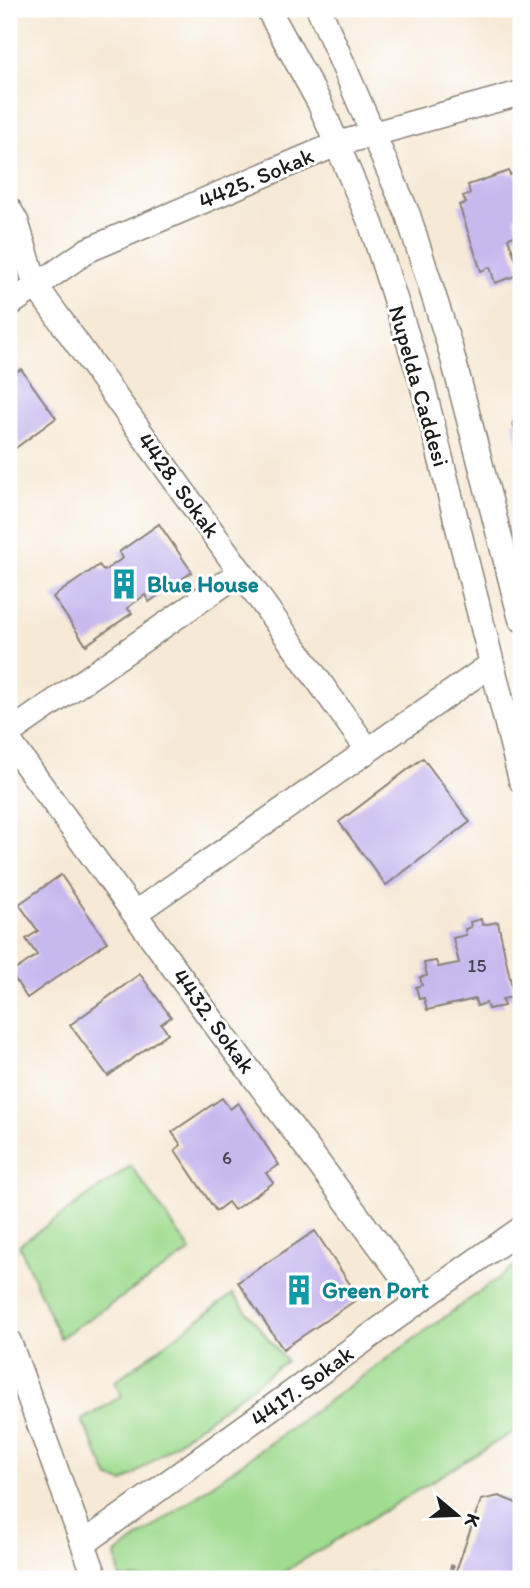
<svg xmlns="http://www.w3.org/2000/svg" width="530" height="1588" font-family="Itim,sans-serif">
<rect width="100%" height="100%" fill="#fff"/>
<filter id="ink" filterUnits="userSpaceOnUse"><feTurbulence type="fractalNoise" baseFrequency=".0143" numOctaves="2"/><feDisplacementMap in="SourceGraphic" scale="14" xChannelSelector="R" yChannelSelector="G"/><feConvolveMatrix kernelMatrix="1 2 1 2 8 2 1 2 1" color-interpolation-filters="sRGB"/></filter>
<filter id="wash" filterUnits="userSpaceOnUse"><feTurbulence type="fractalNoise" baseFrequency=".00686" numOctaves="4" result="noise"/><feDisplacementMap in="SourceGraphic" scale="28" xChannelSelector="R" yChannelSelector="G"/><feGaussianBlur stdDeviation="1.57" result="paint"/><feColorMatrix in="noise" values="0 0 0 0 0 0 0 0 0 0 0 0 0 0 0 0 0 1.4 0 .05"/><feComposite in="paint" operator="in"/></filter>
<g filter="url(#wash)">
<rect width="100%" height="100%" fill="#f6e9d5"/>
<path fill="#a0dc90" stroke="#5e7c56" stroke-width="2" d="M131,1166l60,85 -131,87 -41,-93z
M521,1262v165l-249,152h-152l-4,-25z
M233,1294l53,67 -162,121 -15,-4 -27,-58 40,-24 -8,-14z"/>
<g id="blocks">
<path fill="#c7b8ee" d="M509,171l1,4 6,-2 3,12 2,-1v31l-7,2 6,17 -12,4 13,36 -26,9 -5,-16 -9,4 -22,-66 7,-2 -3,-7 7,-2 -2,-9z
M21,369l35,49 -47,35v-76z
M521,420v30l-1,1 -7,-29z
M159,524l33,48 -43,30 -4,-7 -18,13 5,5 -46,32 -33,-48 46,-32 5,6 19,-13 -4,-6z
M423,758l47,64 -84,63 -47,-63z
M61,875l46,67 -80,56 -16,-25 26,-18 -11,-16 12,-8 -19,-27z
M481,919l1,6 16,-3 16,75 -12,2 2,7 -16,3 -2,-6 -9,3 -2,-7 -48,11 -3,-12 -5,1 -3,-12 6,-2 -2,-8 7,-1 -3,-13 12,-2 2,6 21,-4 -6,-25 13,-3 -1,-6 6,-2 -1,-5z
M140,974l31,43 -10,7 7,9 -60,43 -38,-51z
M222,1098l8,11 8,-6 41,62 -13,8 7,10 -39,27 -6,-8 -12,9 -41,-61 6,-5 -9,-13z
M315,1231l44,67 -76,51 -45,-67z
M499,1496l22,9v74h-61l-4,-8 25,-71z
M374,1572l16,7h-33z"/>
</g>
</g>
<g filter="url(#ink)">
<use href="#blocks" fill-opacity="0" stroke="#898278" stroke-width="2"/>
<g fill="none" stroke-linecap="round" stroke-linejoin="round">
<g stroke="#898278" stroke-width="27">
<path id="minor" d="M268,9l51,93 52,122 51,159 99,397
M319,9l89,206 42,132 71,272
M9,209l7,12 20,65 332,464
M9,305l79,-55 249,-106 184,-51
M9,733l232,-161
M9,741l197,271 214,288
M135,913l357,-249
M9,1342l87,237
M83,1544l337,-244 101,-71"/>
</g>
<path stroke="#898278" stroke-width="4.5" stroke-dasharray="5 5" stroke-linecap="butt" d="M448,1579l6,-18"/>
<use href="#minor" stroke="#fff" stroke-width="24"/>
</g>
</g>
<defs>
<g id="building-bare" transform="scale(2.415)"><path d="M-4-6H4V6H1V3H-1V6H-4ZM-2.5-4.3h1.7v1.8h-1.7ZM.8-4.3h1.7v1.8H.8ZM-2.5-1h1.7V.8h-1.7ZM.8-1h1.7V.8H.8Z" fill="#0f9aa8" stroke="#fff" stroke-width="2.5" paint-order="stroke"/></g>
</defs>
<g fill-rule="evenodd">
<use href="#building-bare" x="124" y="584"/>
<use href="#building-bare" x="299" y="1290"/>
</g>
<g text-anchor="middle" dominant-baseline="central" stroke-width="6" stroke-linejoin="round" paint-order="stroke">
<g font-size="19" fill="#474350">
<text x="477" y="965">15</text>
<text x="227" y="1157">6</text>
</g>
<g font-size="23" fill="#1c1c1c" stroke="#fff">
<text transform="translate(256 178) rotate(-23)">4425. Sokak</text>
<text transform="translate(419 386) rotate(74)">Nupelda Caddesi</text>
<text transform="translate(179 485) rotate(54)">4428. Sokak</text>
<text transform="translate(214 1021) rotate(54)">4432. Sokak</text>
<text transform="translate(302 1386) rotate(-36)">4417. Sokak</text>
</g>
<g font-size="23" font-weight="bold" fill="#0d838f" stroke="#fff" text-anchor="start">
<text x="147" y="584">Blue House</text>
<text x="322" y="1290">Green Port</text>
</g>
</g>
<rect width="530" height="1588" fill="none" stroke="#fff" stroke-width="35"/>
<g transform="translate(457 1515) rotate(109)" stroke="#ffffff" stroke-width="5" paint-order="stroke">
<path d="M0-5L12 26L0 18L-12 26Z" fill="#1c1c1c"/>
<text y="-10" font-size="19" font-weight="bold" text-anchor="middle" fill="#1c1c1c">K</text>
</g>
</svg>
